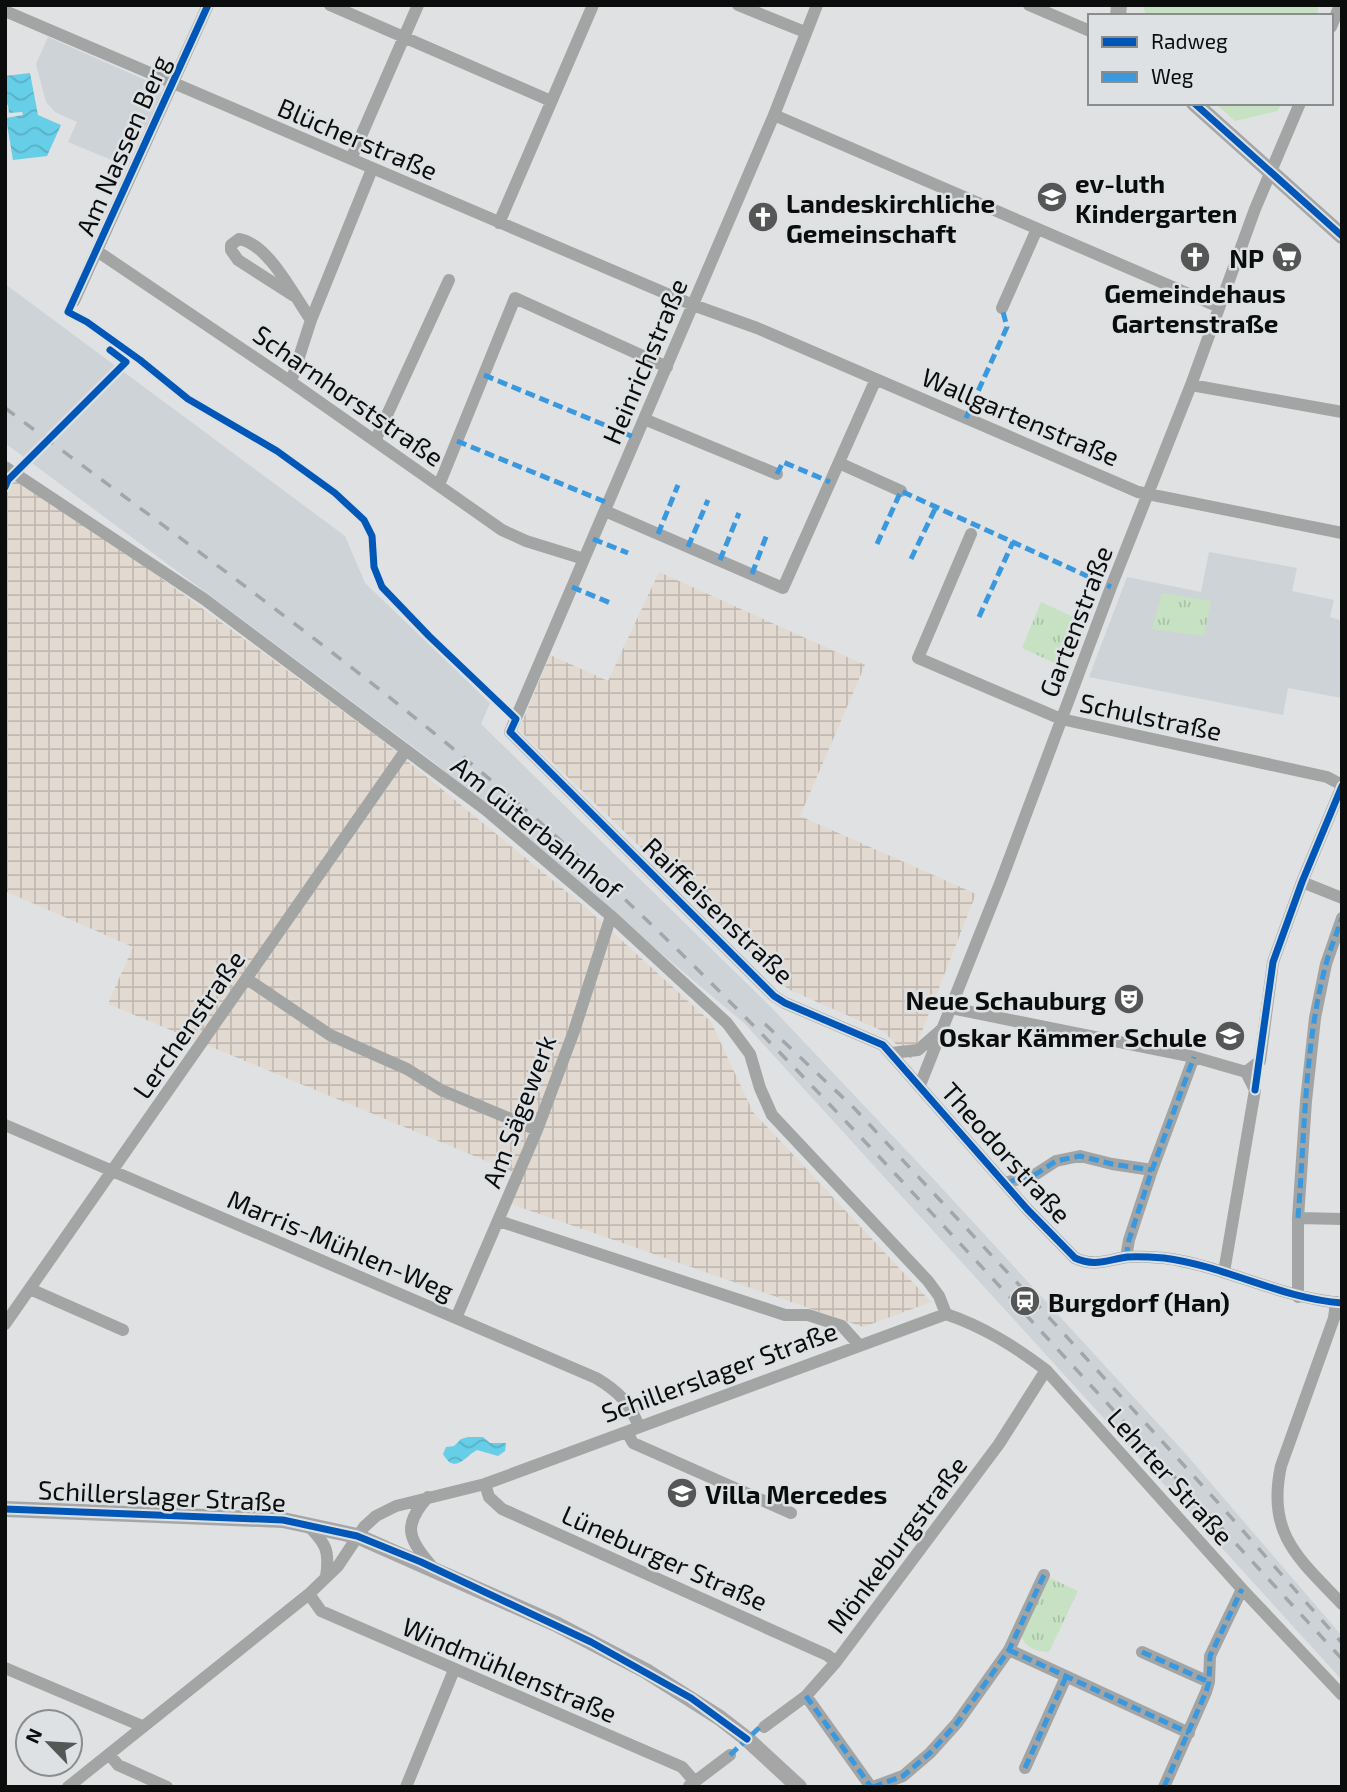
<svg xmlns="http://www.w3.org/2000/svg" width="1347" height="1792" font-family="'Exo 2',sans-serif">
<defs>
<pattern id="industrial-grid" width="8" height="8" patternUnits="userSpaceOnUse" patternTransform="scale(1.75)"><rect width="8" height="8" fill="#e2d9d1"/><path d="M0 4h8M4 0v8" fill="none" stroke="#c1b9b2"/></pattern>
<pattern id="grass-tufts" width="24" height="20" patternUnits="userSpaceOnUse" patternTransform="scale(1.75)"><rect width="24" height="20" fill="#c6e2c3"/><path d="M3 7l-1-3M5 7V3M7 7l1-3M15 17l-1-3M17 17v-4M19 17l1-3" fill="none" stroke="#a9c1a6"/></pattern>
<pattern id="water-waves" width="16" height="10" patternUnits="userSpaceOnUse" patternTransform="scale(1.75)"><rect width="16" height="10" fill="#67cee7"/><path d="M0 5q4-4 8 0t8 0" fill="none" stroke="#58b0c5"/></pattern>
</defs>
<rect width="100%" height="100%" fill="#dfe1e2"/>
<path fill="url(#industrial-grid)" d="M8,475l128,85 242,177 206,169 127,116 42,90 178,190 -68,25 -358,-125 8,-30 -405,-168 25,-57 -128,-56v-408z
M659,572l206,93 -65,151 176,78 -65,165 -28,-28 -95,-42 -269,-259 31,-75 58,26z"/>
<path fill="#cdd3d7" d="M48,37l109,48 4,8 -16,35 -13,-5 -18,38 -46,-19 9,-20 -22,-10 -9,-10 -10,-38z
M5,284l340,252 20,47 125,120 -9,21 289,282 169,179 246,268 157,183v44l-598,-657 -309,-260 -430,-320z
M1209,552l88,16 -5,23 42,9 -4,17 12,4v77l-54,-10 -5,27 -194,-38 38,-100 74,15z"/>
<path fill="url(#grass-tufts)" d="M1162,593l49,8 -7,35 -52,-7z
M1041,602l39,18 -19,46 -39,-18z
M1048,1577l30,14 -29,61c-13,-1 -22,-3 -28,-16z"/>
<path fill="#c6e2c3" d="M1143,5h175v11h-172z
M1215,103h67l-5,8 -42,10z"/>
<path fill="url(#water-waves)" d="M30,73l8,42 23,10 -14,31 -34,4 -7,-42 17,-3 -1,-3 -13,1 -1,-8 -3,-2v-27z
M468,1437h15l7,6h16l-1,8 -7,5 -21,-6c-13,7 -22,25 -34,4l3,-7 8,-1 7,-7z"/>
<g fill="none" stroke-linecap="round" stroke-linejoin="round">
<path stroke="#a3a4a4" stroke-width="12" d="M330,5l221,96
M738,5l67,27
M817,5l-43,110 -264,617 264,264 11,7 98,42 144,164 48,49c19,9 32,2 52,-1 12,-1 25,0 37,1 61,8 116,40 178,45
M1029,5l61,26
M5,11l688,294 64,23 381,164 204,41
M1331,27l9,-22
M774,115l445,192
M351,159l67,-154
M499,223l94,-218
M97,251l194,131 211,148 24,11 58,18
M294,296l-56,-36 -7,-10v-5l8,-6c30,5 55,57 72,81
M74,301l134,-296
M1002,308l35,-79
M291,382l20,-62 61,-151
M1191,385l151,27
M644,419l133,55
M375,441l74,-161
M839,463l62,28
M5,467l199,132 282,211 125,106 116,107 23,31 10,34 12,27 156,166 11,15 7,18
M439,485l76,-187 152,69
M605,511l178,77 93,-209
M971,534l-53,124 143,61 266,58 15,8
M1302,882l40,16
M247,979l83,56 77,34 34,21 96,40
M951,1008l243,49 52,15
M892,1053l26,-3 23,-20
M1246,1072l14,-11 13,-99 29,-80 40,-96
M920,1085l81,-204 110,-294 80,-202 64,-176 45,-106
M5,1125l591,253c22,13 34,25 43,49
M1005,1183l31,-9 20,-13 24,-5 32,8 40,6
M1298,1218l44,1
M499,1221l286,94h23l34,11 17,19
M1126,1257l3,-17 23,-70 42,-113
M1224,1272l31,-182 -9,-18
M30,1289l93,41
M1298,1297v-79l8,-117 9,-83 11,-54 16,-46
M1336,1302l-2,16 -53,148c-15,68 18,93 61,138
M946,1314c38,13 68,32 100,56l196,219 100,106
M456,1318l81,-188 37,-99 37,-115
M5,1324l401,-574
M627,1432l6,11 158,70
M485,1484l4,13 13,12 325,146 9,7
M428,1497c-28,31 -18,43 6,72
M308,1525c18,19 22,25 18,52
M309,1594l12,17 361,156 13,15
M1009,1650l180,83
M1142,1652l67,30
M5,1668l137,58
M806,1696l65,91
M764,1727l42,-31 30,-34 163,-218 47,-74
M109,1754l9,11 49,22
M1025,1768l41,-91
M689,1786l41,-31
M68,1787l241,-193 29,-28 26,-39 12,-11 20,-10 89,-22 461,-170
M406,1787l48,-117
M873,1787l30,-11 27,-23 27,-30 52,-73 35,-75
M1164,1787l42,-95 3,-10 1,-26 32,-67"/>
<path stroke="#a6a6a6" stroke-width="16" d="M1118,16l1,-11
M1194,103l148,133
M5,1509l278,11 74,16 199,88 90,47 74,47 27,21 52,48"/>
<path stroke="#a4a5a6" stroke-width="3.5" stroke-dasharray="12 12" stroke-linecap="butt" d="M5,408c194,145 394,286 574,449 141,128 271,268 401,408 121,131 241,263 362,394
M765,1024l89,84 169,181 199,218 120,136"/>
<path stroke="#3a99de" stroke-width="5" stroke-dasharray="10 5" stroke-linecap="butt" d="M484,375l152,63
M966,418l41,-91 -5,-19
M457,441l151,62
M777,474l6,-12 47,20
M658,534l20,-49
M593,539l35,14
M877,544l24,-53 210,96
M688,547l20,-47
M911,559l25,-52
M720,560l19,-47
M752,574l15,-40
M572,587l41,17
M979,617l34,-75
M1005,1183l31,-9 20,-13 24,-5 32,8 40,6
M1298,1218c7,-84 6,-172 28,-254 4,-15 11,-31 16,-46
M1126,1257l3,-17 23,-70 42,-113
M1009,1650l180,83
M1142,1652l67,30
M806,1696l65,91
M730,1755l30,-28h4
M1025,1768l41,-91
M873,1787l30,-11 27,-23 27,-30 52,-73 35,-75
M1164,1787l42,-95 3,-10 1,-26 32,-67"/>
<g stroke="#dee1e3" stroke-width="11">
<path id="cycleway" d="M208,5l-140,307 19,10 53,38 48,39 89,52 58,42 29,27 8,16 2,31 8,20 47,49 87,83 -6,13 264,264 11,7 98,42 144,164 48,49c19,9 32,2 52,-1 12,-1 25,0 37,1 61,8 116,40 178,45
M1194,103l148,133
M5,487l3,-7 118,-118 -16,-12
M1255,1090l18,-128 29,-80 40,-96
M5,1509l278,11 74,16 64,26 170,80 100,56 56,41"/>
</g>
<use href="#cycleway" stroke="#0057b8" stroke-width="7"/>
</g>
<defs>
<g id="school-disc" transform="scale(1.575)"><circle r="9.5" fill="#555757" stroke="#dee1e3"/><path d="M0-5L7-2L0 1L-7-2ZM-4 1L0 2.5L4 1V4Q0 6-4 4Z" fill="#fff"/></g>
<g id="church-disc" transform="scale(1.575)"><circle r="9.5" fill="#555757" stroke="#dee1e3"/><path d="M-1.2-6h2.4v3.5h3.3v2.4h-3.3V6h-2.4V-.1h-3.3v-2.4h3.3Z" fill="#fff"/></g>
<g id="supermarket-disc" transform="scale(1.575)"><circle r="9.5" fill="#555757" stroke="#dee1e3"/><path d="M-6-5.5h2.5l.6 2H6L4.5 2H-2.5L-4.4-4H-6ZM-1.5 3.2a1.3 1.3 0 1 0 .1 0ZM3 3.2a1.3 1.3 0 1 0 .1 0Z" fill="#fff"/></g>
<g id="theatre-disc" transform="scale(1.575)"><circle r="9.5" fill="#555757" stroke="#dee1e3"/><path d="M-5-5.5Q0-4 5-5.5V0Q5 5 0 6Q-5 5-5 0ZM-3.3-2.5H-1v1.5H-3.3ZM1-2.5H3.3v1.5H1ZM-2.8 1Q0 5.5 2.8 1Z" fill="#fff"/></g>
<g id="station-disc" transform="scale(1.575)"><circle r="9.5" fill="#555757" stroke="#dee1e3"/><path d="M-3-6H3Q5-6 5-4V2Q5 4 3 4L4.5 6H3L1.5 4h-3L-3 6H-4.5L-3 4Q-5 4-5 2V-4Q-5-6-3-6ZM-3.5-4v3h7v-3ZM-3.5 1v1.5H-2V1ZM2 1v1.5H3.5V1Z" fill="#fff"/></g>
</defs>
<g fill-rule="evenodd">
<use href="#school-disc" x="1052" y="197"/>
<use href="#church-disc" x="763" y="217"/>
<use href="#church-disc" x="1195" y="257"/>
<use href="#supermarket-disc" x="1287" y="257"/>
<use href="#theatre-disc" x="1129" y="999"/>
<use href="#school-disc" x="1230" y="1036"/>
<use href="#station-disc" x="1025" y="1301"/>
<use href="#school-disc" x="682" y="1493"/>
</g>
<g text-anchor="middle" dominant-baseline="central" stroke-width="5" stroke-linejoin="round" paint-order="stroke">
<g font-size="26" fill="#0b0c0c" stroke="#dee1e3">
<text transform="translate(358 138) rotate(23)">Blücherstraße</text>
<text transform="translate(122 145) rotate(-66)">Am Nassen Berg</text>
<text transform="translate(644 361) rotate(-67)">Heinrichstraße</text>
<text transform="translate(349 395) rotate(35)">Scharnhorststraße</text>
<text transform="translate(1021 416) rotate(23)">Wallgartenstraße</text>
<text transform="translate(1075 621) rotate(-69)">Gartenstraße</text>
<text transform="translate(1151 716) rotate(12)">Schulstraße</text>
<text transform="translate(537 827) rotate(39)">Am Güterbahnhof</text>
<text transform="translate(719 910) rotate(44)">Raiffeisenstraße</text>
<text transform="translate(188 1024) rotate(-55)">Lerchenstraße</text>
<text transform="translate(518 1111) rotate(-69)">Am Sägewerk</text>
<text transform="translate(1007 1152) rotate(48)">Theodorstraße</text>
<text transform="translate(341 1244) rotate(23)">Marris-Mühlen-Weg</text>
<text transform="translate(719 1371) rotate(-20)">Schillerslager Straße</text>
<text transform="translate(1171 1476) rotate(48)">Lehrter Straße</text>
<text transform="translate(162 1495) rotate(3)">Schillerslager Straße</text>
<text transform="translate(896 1544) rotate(-53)">Mönkeburgstraße</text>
<text transform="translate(665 1557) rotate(24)">Lüneburger Straße</text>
<text transform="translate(510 1669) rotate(23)">Windmühlenstraße</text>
</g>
<g font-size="26" font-weight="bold" fill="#0b0c0c" stroke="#dee1e3" text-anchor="start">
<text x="1075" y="182">ev-luth<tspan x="1075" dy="30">Kindergarten</tspan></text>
<text x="786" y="202">Landeskirchliche<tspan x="786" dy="30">Gemeinschaft</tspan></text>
<text x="1264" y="257" text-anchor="end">NP</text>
<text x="1195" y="292" text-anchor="middle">Gemeindehaus<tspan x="1195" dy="30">Gartenstraße</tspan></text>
<text x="1106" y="999" text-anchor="end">Neue Schauburg</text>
<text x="1207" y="1036" text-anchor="end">Oskar Kämmer Schule</text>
<text x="1048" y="1301">Burgdorf (Han)</text>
<text x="705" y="1493">Villa Mercedes</text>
</g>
</g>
<rect width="1347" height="1792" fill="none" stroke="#0b0c0c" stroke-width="14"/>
<rect x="1088" y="14" width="245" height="91" fill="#dee1e3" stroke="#8a8c8d" stroke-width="2"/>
<rect x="1102" y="37" width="35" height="10" fill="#0057b8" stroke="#8a8c8d" stroke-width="2"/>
<text x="1151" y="49" font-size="21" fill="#0b0c0c">Radweg</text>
<rect x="1102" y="72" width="35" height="10" fill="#3a99de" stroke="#8a8c8d" stroke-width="2"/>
<text x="1151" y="84" font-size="21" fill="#0b0c0c">Weg</text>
<g transform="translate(49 1743) rotate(295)"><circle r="33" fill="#dee1e3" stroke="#8a8c8d" stroke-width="2"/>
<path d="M0-5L12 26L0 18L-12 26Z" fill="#555757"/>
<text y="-10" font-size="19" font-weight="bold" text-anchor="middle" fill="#0b0c0c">N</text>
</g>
</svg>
